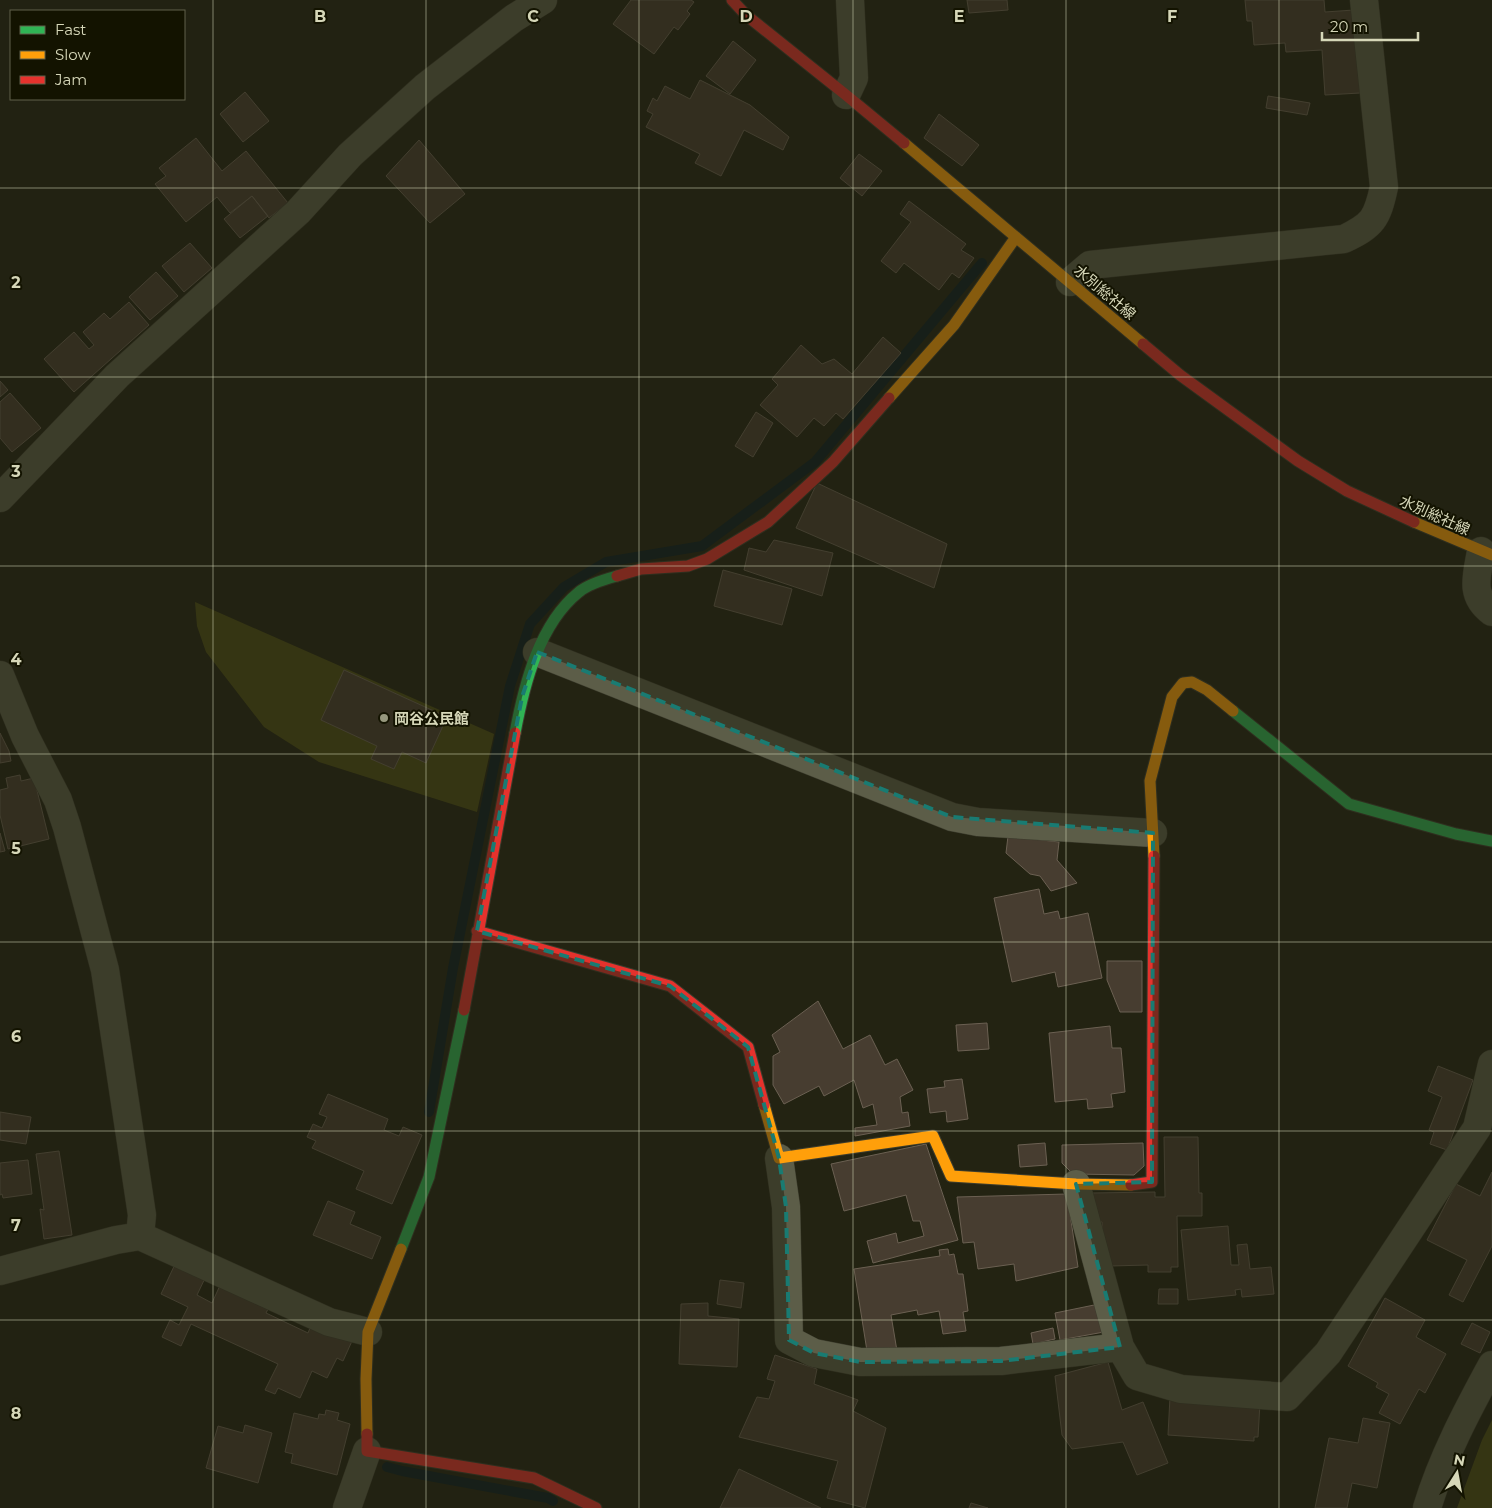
<svg xmlns="http://www.w3.org/2000/svg" width="1492" height="1508" font-family="Montserrat,'Noto Sans JP',sans-serif">
<rect width="100%" height="100%" fill="#232312"/>
<path fill="#4d4d15" d="M195,602l299,132 -17,78 -158,-50 -55,-35 -58,-75 -9,-26z
M1492,1420v88h-35l25,-68z"/>
<g fill="none" stroke-linecap="round" stroke-linejoin="round">
<path stroke="#0a1c22" stroke-width="10" d="M429,1112l24,-144 57,-282 20,-62 34,-37 42,-25 96,-16 113,-84 167,-199
M387,1467l15,4 146,27 5,3"/>
</g>
<path fill="#473d30" stroke="#6b6052" d="M631,0h60l3,2 -7,9 3,3 -12,16 -4,-3 -20,27 -41,-30z
M967,0h40l1,10 -39,3z
M1245,0h79l1,12 29,-2 6,83 -35,2 -3,-45 -36,2 -1,-9 -31,2 -2,-24h-5z
M733,41l23,19 -26,34 -24,-18z
M700,80l50,25 39,32 -6,13 -39,-20 -23,46 -26,-13 5,-9 -54,-27 7,-13 -6,-3 6,-13 4,3 8,-15 25,13z
M245,92l24,29 -26,21 -23,-28z
M1268,96l42,7 -3,12 -41,-7z
M939,114l40,31 -17,21 -38,-28z
M196,138l26,33 24,-20 42,52 -19,15 -17,-22 -22,17 -13,-16 -31,25 -31,-38 11,-8 -7,-8z
M419,140l46,54 -35,29 -44,-47z
M859,154l23,17 -20,25 -22,-18z
M252,196l16,20 -28,22 -16,-19z
M909,201l57,43 -5,6 13,8 -15,20 -7,-5 -13,17 -35,-27 -8,10 -15,-12 30,-39 -11,-8z
M190,243l22,25 -28,24 -22,-26z
M156,272l22,24 -28,24 -21,-23z
M129,302l20,23 -75,67 -30,-33 30,-27 15,17 5,-4 -11,-13 21,-19 6,6z
M883,337l18,16 -58,66 -7,-6 -12,13 -10,-8 -17,19 -37,-32 18,-20 -6,-6 29,-34 21,19 12,-5 18,15z
M0,381l8,9 -8,7z
M10,393l31,35 -29,24 -12,-14v-36z
M756,412l17,11 -20,34 -18,-11z
M817,483l130,61 -13,44 -138,-60z
M774,540l59,13 -11,43 -78,-26 5,-22 17,4z
M723,570l69,19 -10,36 -68,-19z
M344,670l103,47 -21,46 -24,-11 -8,17 -23,-10 6,-13 -56,-26z
M0,733l9,18 2,10 -11,2z
M20,775l1,6 13,-3 15,61 -41,10 -8,-34v-25l8,-2 -2,-10z
M0,833l5,18 -5,1z
M1008,836l51,6 -2,18 20,23 -26,8 -11,-15 -10,-2 -24,-21z
M1039,889l5,25 14,-3 2,8 28,-6 14,65 -44,9 -3,-15 -43,10 -18,-84z
M1107,961h35v51h-22l-13,-32z
M818,1001l25,48 27,-14 15,30 12,-6 16,31 -13,7 2,16 6,-1 2,14 -55,10v-8l22,-3 -4,-21 -10,4 -9,-28 -30,16 -5,-10 -35,18 -11,-19v-29l7,-4 -8,-17z
M987,1023l2,26 -31,2 -2,-26z
M1110,1026l2,22h9l4,44 -14,2 2,13 -25,2 -1,-10 -32,3 -6,-69z
M1438,1066l35,14 -26,70 -17,-6 4,-12 -5,-2 13,-33 -14,-6z
M962,1079l6,40 -21,3 -1,-11 -16,2 -3,-24 18,-2 -1,-6z
M328,1094l60,25 -4,11 15,6 4,-9 19,8 -30,69 -36,-15 8,-18 -52,-23 4,-7 -9,-4 6,-13 9,4 5,-11 -8,-3z
M0,1112l31,5 -5,27 -26,-4z
M1164,1137h34l1,56h3v23h-25l1,51h-7v5h-23v-7l-38,1 -1,-13 -6,1 -1,-32h-11v-29l64,-1v5h10z
M1045,1143l2,22 -27,2 -2,-22z
M1143,1143l1,23 -10,9 -61,-1 -11,-11v-18z
M926,1144l32,96 -85,23 -6,-22 29,-8 2,10 26,-7 -4,-15h-7l-7,-26 -62,16 -13,-47z
M59,1151l13,84 -28,4 -4,-30 4,1 -8,-56z
M28,1160l4,34 -29,4 -1,-4 -2,1v-32z
M1492,1172v74l-29,56 -14,-7 18,-35 -40,-20 29,-56 24,12z
M1067,1194l11,73 -62,14 -2,-17 -36,5 -4,-27 -11,1 -6,-46z
M328,1201l27,11 -5,12 31,13 -9,22 -59,-24z
M1228,1226l3,39h8l-2,-20 10,-1 3,25 21,-2 3,27 -32,3 -1,-8 -6,1 1,5 -48,5 -7,-70z
M948,1249l1,6 5,-1 4,20h5l5,37 -5,1 3,19 -23,3 -4,-23 -21,4 -1,-5 -26,5 6,36h-30l-13,-82 86,-13 -1,-6z
M177,1260l30,14 -10,21 15,8 10,-22 49,22 -5,10 42,20 4,-10 40,18 -9,20 -6,-3 -10,20 -15,-7 -12,27 -22,-10 -3,6 -10,-4 13,-26 -87,-40 -10,22 -19,-9 8,-17 9,5 9,-18 -27,-13z
M720,1280l24,3 -3,25 -24,-4z
M1159,1289h19v15h-20z
M1385,1298l40,22 -9,17 30,17 -21,39 -6,-4 -19,35 -21,-11 10,-19 -13,-7 2,-4 -30,-17z
M708,1303v13l31,3 -2,48 -58,-3 2,-60z
M1099,1304l5,28 -44,8 -5,-27z
M1472,1323l18,9 -10,21 -19,-9z
M1053,1328l2,11 -22,5 -2,-11z
M775,1355l42,14 -3,15 44,16 -5,11 33,17 -21,80 -38,-10 11,-37 -99,-24 18,-40 12,2 6,-18 -8,-2z
M1108,1362l14,48 21,-8 25,61 -31,12 -14,-33 -51,7 -10,-14 -7,-59z
M1170,1397l90,6 -2,34h-4v4l-86,-6z
M326,1410l13,3 -2,7 13,4 -13,51 -46,-12 2,-9 -8,-2 9,-39 24,6 1,-5 6,1z
M1363,1418l27,5 -13,65 -25,-5 -5,25h-32l14,-70 29,5z
M245,1425l27,8 -14,50 -52,-15 12,-42 25,7z
M739,1469l82,39h-101z
M971,1503l17,5h-19z"/>
<g fill="none" stroke-linecap="round" stroke-linejoin="round">
<g stroke="#3d3d2e" stroke-width="29">
<path id="street" d="M846,95l8,-17 -4,-78
M1070,282l20,-17 254,-26c29,-14 33,-20 40,-52l-20,-187
M0,498l117,-122 181,-164 52,-57 75,-68 89,-69 29,-18
M1481,551c-4,25 -12,44 11,61
M537,652l415,165 26,5 175,11
M0,675l25,61 33,64 9,27 38,143 37,245 -2,21
M779,1158l7,49 3,133 25,13 46,9 141,-1 119,-14 17,29 44,13 106,8 41,-44 149,-225 15,-64
M1076,1184l44,163
M0,1271l116,-31 24,-4 189,86 39,10
M347,1508l20,-57
M1427,1508c15,-50 40,-97 65,-143"/>
</g>
<g stroke="#3d3d2e" stroke-width="13">
<path id="fast" d="M1233,711l116,93 107,30 36,7
M515,733c9,-48 24,-109 64,-141 8,-7 27,-13 38,-16
M401,1249l28,-72 35,-167"/>
</g>
<g stroke="#3d3d2e" stroke-width="13">
<path id="slow" d="M904,143l239,201
M889,398l65,-73 62,-88
M1414,522l78,33
M1154,856l-4,-75 22,-84 11,-14 9,-1 15,8 26,21
M764,1105l15,53 154,-22 18,40 125,8 55,1
M367,1434l-1,-55 2,-47 33,-83"/>
</g>
<g stroke="#3d3d2e" stroke-width="13">
<path id="jam" d="M732,0l14,15 100,80 58,48
M1143,344l37,31 118,86 49,30 67,31
M617,576l24,-7 47,-3 19,-7 61,-37 65,-60 56,-64
M477,931l193,55 78,61 16,58
M464,1010l51,-277
M1131,1185l21,-3 2,-326
M367,1434v17l167,27 62,30"/>
</g>
<use href="#street" stroke="#5c5d48" stroke-width="28"/>
<use href="#fast" stroke="#30b455" stroke-width="11"/>
<use href="#slow" stroke="#ff9f0a" stroke-width="11"/>
<use href="#jam" stroke="#e5322d" stroke-width="11"/>
</g>
<path d="M0 0H1492V1508H0ZM537,652l415,165 201,16 -1,349 -76,2 44,163 -119,14 -141,1 -46,-9 -25,-13 -3,-133 -7,-49 -31,-111 -78,-61 -193,-55 45,-234z" fill="#232312" fill-opacity=".55" fill-rule="evenodd"/>
<path fill="none" stroke="#197b72" stroke-width="4" stroke-dasharray="10 6" stroke-linejoin="round" d="M537,652l415,165 201,16 -1,349 -76,2 44,163 -119,14 -141,1 -46,-9 -25,-13 -3,-133 -7,-49 -31,-111 -78,-61 -193,-55 45,-234z"/>
<path fill="none" stroke="#d6d7b8" stroke-width="1" stroke-opacity="0.55" d="M213,0v1508M426,0v1508M639,0v1508M853,0v1508M1066,0v1508M1279,0v1508M0,188h1492M0,377h1492M0,566h1492M0,754h1492M0,942h1492M0,1131h1492M0,1320h1492"/>
<circle fill="#97987e" stroke="#131300" stroke-width="2" cx="384" cy="718" r="5"/>
<g text-anchor="middle" dominant-baseline="central" stroke-width="4" stroke-linejoin="round" paint-order="stroke">
<g font-size="15" fill="#d6d7b8" stroke="#131300">
<text transform="translate(1105 292) rotate(40)">水別総社線</text>
<text transform="translate(1435 515) rotate(24)">水別総社線</text>
</g>
<g font-size="15" font-weight="bold" fill="#d6d7b8" stroke="#131300" text-anchor="start">
<text x="394" y="718">岡谷公民館</text>
</g>
</g>
<g font-size="16" text-anchor="middle" font-weight="bold" fill="#d6d7b8" stroke="#131300" stroke-width="4" stroke-linejoin="round" paint-order="stroke">
<text x="320" y="22">B</text>
<text x="533" y="22">C</text>
<text x="746" y="22">D</text>
<text x="959" y="22">E</text>
<text x="1172" y="22">F</text>
<text x="16" y="288">2</text>
<text x="16" y="477">3</text>
<text x="16" y="665">4</text>
<text x="16" y="854">5</text>
<text x="16" y="1042">6</text>
<text x="16" y="1231">7</text>
<text x="16" y="1419">8</text>
</g>
<rect x="10" y="10" width="175" height="90" fill="#131300" stroke="#61614a"/>
<rect x="20" y="26" width="25" height="8" fill="#30b455" stroke="#61614a"/>
<text x="55" y="35" font-size="15" fill="#d6d7b8">Fast</text>
<rect x="20" y="51" width="25" height="8" fill="#ff9f0a" stroke="#61614a"/>
<text x="55" y="60" font-size="15" fill="#d6d7b8">Slow</text>
<rect x="20" y="76" width="25" height="8" fill="#e5322d" stroke="#61614a"/>
<text x="55" y="85" font-size="15" fill="#d6d7b8">Jam</text>
<g transform="translate(1457 1473) rotate(11)" stroke="#131300" stroke-width="4" paint-order="stroke">
<path d="M0-4L9 19L0 12L-9 19Z" fill="#d6d7b8"/>
<text y="-8" font-size="14" font-weight="bold" text-anchor="middle" fill="#d6d7b8">N</text>
</g>
<path d="M1322 32v8h96v-8" fill="none" stroke="#d6d7b8" stroke-width="2.5"/>
<text x="1330" y="32" font-size="15" fill="#d6d7b8" stroke="#131300" stroke-width="4" paint-order="stroke">20 m</text>
</svg>
